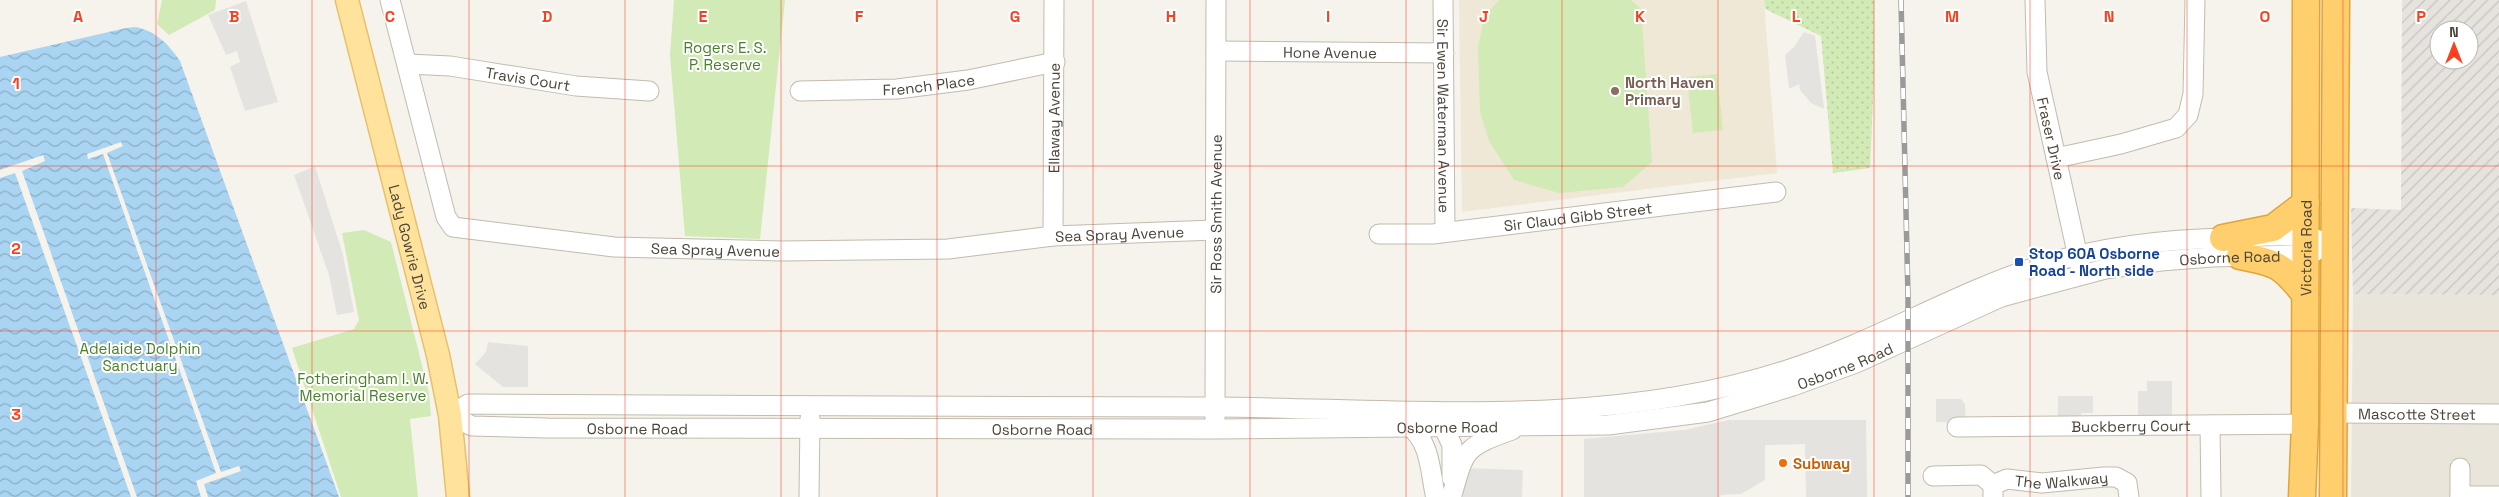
<svg xmlns="http://www.w3.org/2000/svg" width="2499" height="497" font-family="'Space Grotesk',sans-serif">
<defs>
<pattern id="industrial-furrows" width="10" height="10" patternUnits="userSpaceOnUse" patternTransform="scale(1.25)"><rect width="10" height="10" fill="#e6e2dd"/><path d="M-1 1l2-2M0 10L10 0M9 11l2-2" fill="none" stroke="#c7c3be"/></pattern>
<pattern id="grass-dots" width="8" height="8" patternUnits="userSpaceOnUse" patternTransform="scale(1.25)"><rect width="8" height="8" fill="#d2eab5"/><path d="M2 2h.1M6 6h.1" fill="none" stroke="#b6ca9c" stroke-width="1.8" stroke-linecap="round"/></pattern>
<pattern id="water-waves" width="16" height="10" patternUnits="userSpaceOnUse" patternTransform="scale(1.25)"><rect width="16" height="10" fill="#a9d4f2"/><path d="M0 5q4-4 8 0t8 0" fill="none" stroke="#8caec5"/></pattern>
</defs>
<rect width="100%" height="100%" fill="#f6f3ec"/>
<path fill="#eae5da" d="M2353,294l146,1v202h-148z"/>
<path fill="url(#industrial-furrows)" fill-rule="evenodd" d="M2402,0h97v295l-146,-1 -2,-86 50,2zM2439,30h30v30h-30z"/>
<path fill="#efe8d6" d="M1459,0h305l13,173 -315,39z"/>
<path fill="url(#grass-dots)" d="M1764,0h110v76l-4,92 -37,5 -12,-137 -56,-27z"/>
<path fill="#d2eab5" d="M162,0h54l-1,10 -46,25 -12,-11z
M674,0h111l-25,239 -75,-3 -15,-181z
M1499,0h132l10,9 11,153 -29,25 -64,6 -45,-13 -25,-39 -9,-29 -2,-65 6,-30z
M1717,74l6,56 -30,3 -6,-56z
M364,230l27,12 38,151 2,23 -21,3 8,78h-77l-49,-149 62,-19 5,-9 -17,-87z"/>
<path fill="#e5e3e0" d="M246,1l32,101 -33,9 -15,-44 10,-5 -3,-11 -11,4 -18,-40z
M1804,32l11,4 9,73 -13,-6 -11,-13 -1,-6 -10,5 -4,-34 9,-8z
M315,166l28,89 11,57 -17,3 -8,-40 -35,-100z
M488,342l40,4v41h-25l-28,-23 11,-12z
M2147,381h25v36l-34,2v-28h9z
M2058,396h35v17h-12v6h-23z
M1936,399h25l4,5 1,19 -30,-1z
M1729,420h137l1,77h-61l-1,-53 -40,1v35l-24,14 -20,1 -1,2h-136v-58l100,-9z
M1462,468l61,2 -1,27h-59z"/>
<path fill="url(#water-waves)" d="M136,27c21,5 32,17 44,34l159,436h-339v-440l126,-29z"/>
<path fill="#f6f3ec" d="M121,142l2,4 -16,7 114,319 18,-6 2,5 -37,13 4,13h-7l-5,-16 20,-8 -113,-319 -15,5 -1,-5z
M43,155l2,6 -23,10 115,326h-6l-116,-324 -15,5v-8z"/>
<g fill="none" stroke-linecap="round" stroke-linejoin="round">
<g stroke="#c2bbae" stroke-width="21">
<g id="minor">
<path id="s1" d="M390,0l56,217 7,10 161,20 168,4 166,-2 105,-13 162,-6"/>
<path id="s2" d="M1443,0l2,232"/>
<path id="s3" d="M2035,0l2,72 43,194"/>
<path id="s4" d="M1216,51l228,2"/>
<path id="s5" d="M408,64l42,2 126,20 73,5"/>
<path id="s6" d="M800,91l97,-2 71,-9 87,-18"/>
<path d="M2056,158l65,-14 55,-16 12,-13 5,-21 2,-94"/>
<path id="s7" d="M1379,234h54l343,-42"/>
<path id="s8" d="M1053,236l1,-236"/>
<path id="s9" d="M2333,413l166,1"/>
<path d="M450,415l18,-11c247,3 495,1 742,3 192,1 392,23 577,-37 88,-28 167,-77 255,-105 61,-19 124,-26 188,-27 24,-1 52,-4 76,-1 9,1 19,5 27,8"/>
<path id="s10" d="M450,415l22,11 75,2 668,1 393,-4 100,-13 85,-26 63,-23 145,-66 104,-28 56,-8 51,-4 93,-2 11,-4"/>
<path id="s11" d="M1215,419l1,-419"/>
<path d="M1408,425c22,16 22,44 27,69"/>
<path d="M2210,425l1,72"/>
<path d="M1443,426l9,19v33"/>
<path id="s12" d="M1957,427l348,-3"/>
<path d="M1933,476l48,-1 12,10"/>
<path d="M1452,495c13,-47 13,-48 60,-65"/>
<path d="M2460,496h39"/>
<path d="M809,497l1,-79"/>
<path id="s13" d="M1993,497v-12l14,-6 35,4 62,-6h12l11,6 2,14"/>
<path d="M2460,497v-29"/>
</g>
</g>
<g stroke="#e6c16a" stroke-width="25">
<g id="major">
<path id="s14" d="M347,0l91,355 12,60 8,82"/>
</g>
</g>
<g stroke="#e0a43c" stroke-width="29">
<g id="highway">
<path d="M2223,238l50,-10 33,-25"/>
<path d="M2240,256c37,7 42,9 65,38"/>
<path id="s15" d="M2302,497l3,-73 1,-424"/>
<path d="M2333,497l3,-497"/>
</g>
</g>
<use href="#minor" stroke="#fff" stroke-width="19"/>
<use href="#major" stroke="#ffe39c" stroke-width="22"/>
<use href="#highway" stroke="#ffcf6e" stroke-width="26"/>
<g stroke="#9a9a9a" stroke-width="5.5">
<path id="rail" d="M1901,0l7,296v201"/>
</g>
<use href="#rail" stroke="#fff" stroke-width="4" stroke-dasharray="11" stroke-linecap="butt"/>
</g>
<path fill="none" stroke="#fc3f1d" stroke-width="1" stroke-opacity="0.55" d="M156,0v497M312,0v497M469,0v497M625,0v497M781,0v497M937,0v497M1093,0v497M1250,0v497M1406,0v497M1562,0v497M1718,0v497M1874,0v497M2030,0v497M2187,0v497M2343,0v497M0,166h2499M0,331h2499"/>
<circle fill="#8d6e63" stroke="#fff" stroke-width="2" cx="1615" cy="91" r="5"/>
<rect fill="#1a4fb4" stroke="#fff" stroke-width="2" x="2014" y="257" width="10" height="10" rx="2.5"/>
<circle fill="#e8710a" stroke="#fff" stroke-width="2" cx="1783" cy="463" r="5"/>
<g text-anchor="middle" dominant-baseline="central" stroke-width="4" stroke-linejoin="round" paint-order="stroke">
<g font-size="15" fill="#4a7f2a" stroke="#fff">
<text x="725" y="47">Rogers E. S.<tspan x="725" dy="17">P. Reserve</tspan></text>
<text x="140" y="348">Adelaide Dolphin<tspan x="140" dy="17">Sanctuary</tspan></text>
<text x="363" y="378">Fotheringham I. W.<tspan x="363" dy="17">Memorial Reserve</tspan></text>
</g>
<g font-size="15" fill="#4b4439" stroke="#fff">
<text stroke="none"><textPath href="#s4" startOffset="114">Hone Avenue</textPath></text>
<text stroke="none"><textPath href="#s5" startOffset="121">Travis Court</textPath></text>
<text stroke="none"><textPath href="#s6" startOffset="129">French Place</textPath></text>
<text stroke="none"><textPath href="#s2" startOffset="116">Sir Ewen Waterman Avenue</textPath></text>
<text stroke="none"><textPath href="#s8" startOffset="118">Ellaway Avenue</textPath></text>
<text stroke="none"><textPath href="#s3" startOffset="140">Fraser Drive</textPath></text>
<text stroke="none"><textPath href="#s11" startOffset="205">Sir Ross Smith Avenue</textPath></text>
<text stroke="none"><textPath href="#s7" startOffset="200">Sir Claud Gibb Street</textPath></text>
<text stroke="none"><textPath href="#s1" startOffset="905">Sea Spray Avenue</textPath></text>
<text stroke="none"><textPath href="#s14" startOffset="255">Lady Gowrie Drive</textPath></text>
<text stroke="none"><textPath href="#s1" startOffset="500">Sea Spray Avenue</textPath></text>
<text stroke="none"><textPath href="#s15" startOffset="249">Victoria Road</textPath></text>
<text stroke="none"><textPath href="#s10" startOffset="1810">Osborne Road</textPath></text>
<text stroke="none"><textPath href="#s10" startOffset="1406">Osborne Road</textPath></text>
<text stroke="none"><textPath href="#s9" startOffset="84">Mascotte Street</textPath></text>
<text stroke="none"><textPath href="#s12" startOffset="174">Buckberry Court</textPath></text>
<text stroke="none"><textPath href="#s10" startOffset="1000">Osborne Road</textPath></text>
<text stroke="none"><textPath href="#s10" startOffset="190">Osborne Road</textPath></text>
<text stroke="none"><textPath href="#s10" startOffset="595">Osborne Road</textPath></text>
<text stroke="none"><textPath href="#s13" startOffset="82">The Walkway</textPath></text>
</g>
<g font-size="15" font-weight="bold" fill="#785e54" stroke="#fff" text-anchor="start">
<text x="1625" y="82">North Haven<tspan x="1625" dy="17">Primary</tspan></text>
</g>
<g font-size="15" font-weight="bold" fill="#164399" stroke="#fff" text-anchor="start">
<text x="2029" y="253">Stop 60A Osborne<tspan x="2029" dy="17">Road - North side</tspan></text>
</g>
<g font-size="15" font-weight="bold" fill="#c56008" stroke="#fff" text-anchor="start">
<text x="1793" y="463">Subway</text>
</g>
</g>
<g font-size="16" text-anchor="middle" font-weight="bold" fill="#fc3f1d" stroke="#fff" stroke-width="4" stroke-linejoin="round" paint-order="stroke">
<text x="78" y="22">A</text>
<text x="234" y="22">B</text>
<text x="390" y="22">C</text>
<text x="547" y="22">D</text>
<text x="703" y="22">E</text>
<text x="859" y="22">F</text>
<text x="1015" y="22">G</text>
<text x="1171" y="22">H</text>
<text x="1328" y="22">I</text>
<text x="1484" y="22">J</text>
<text x="1640" y="22">K</text>
<text x="1796" y="22">L</text>
<text x="1952" y="22">M</text>
<text x="2109" y="22">N</text>
<text x="2265" y="22">O</text>
<text x="2421" y="22">P</text>
<text x="16" y="89">1</text>
<text x="16" y="254">2</text>
<text x="16" y="420">3</text>
</g>
<g transform="translate(2454 45)"><circle r="24" fill="#ffffff" stroke="#b7b4b0"/>
<path d="M0-4L9 19L0 12L-9 19Z" fill="#fc3f1d"/>
<text y="-8" font-size="14" font-weight="bold" text-anchor="middle" fill="#4b4439">N</text>
</g>
</svg>
